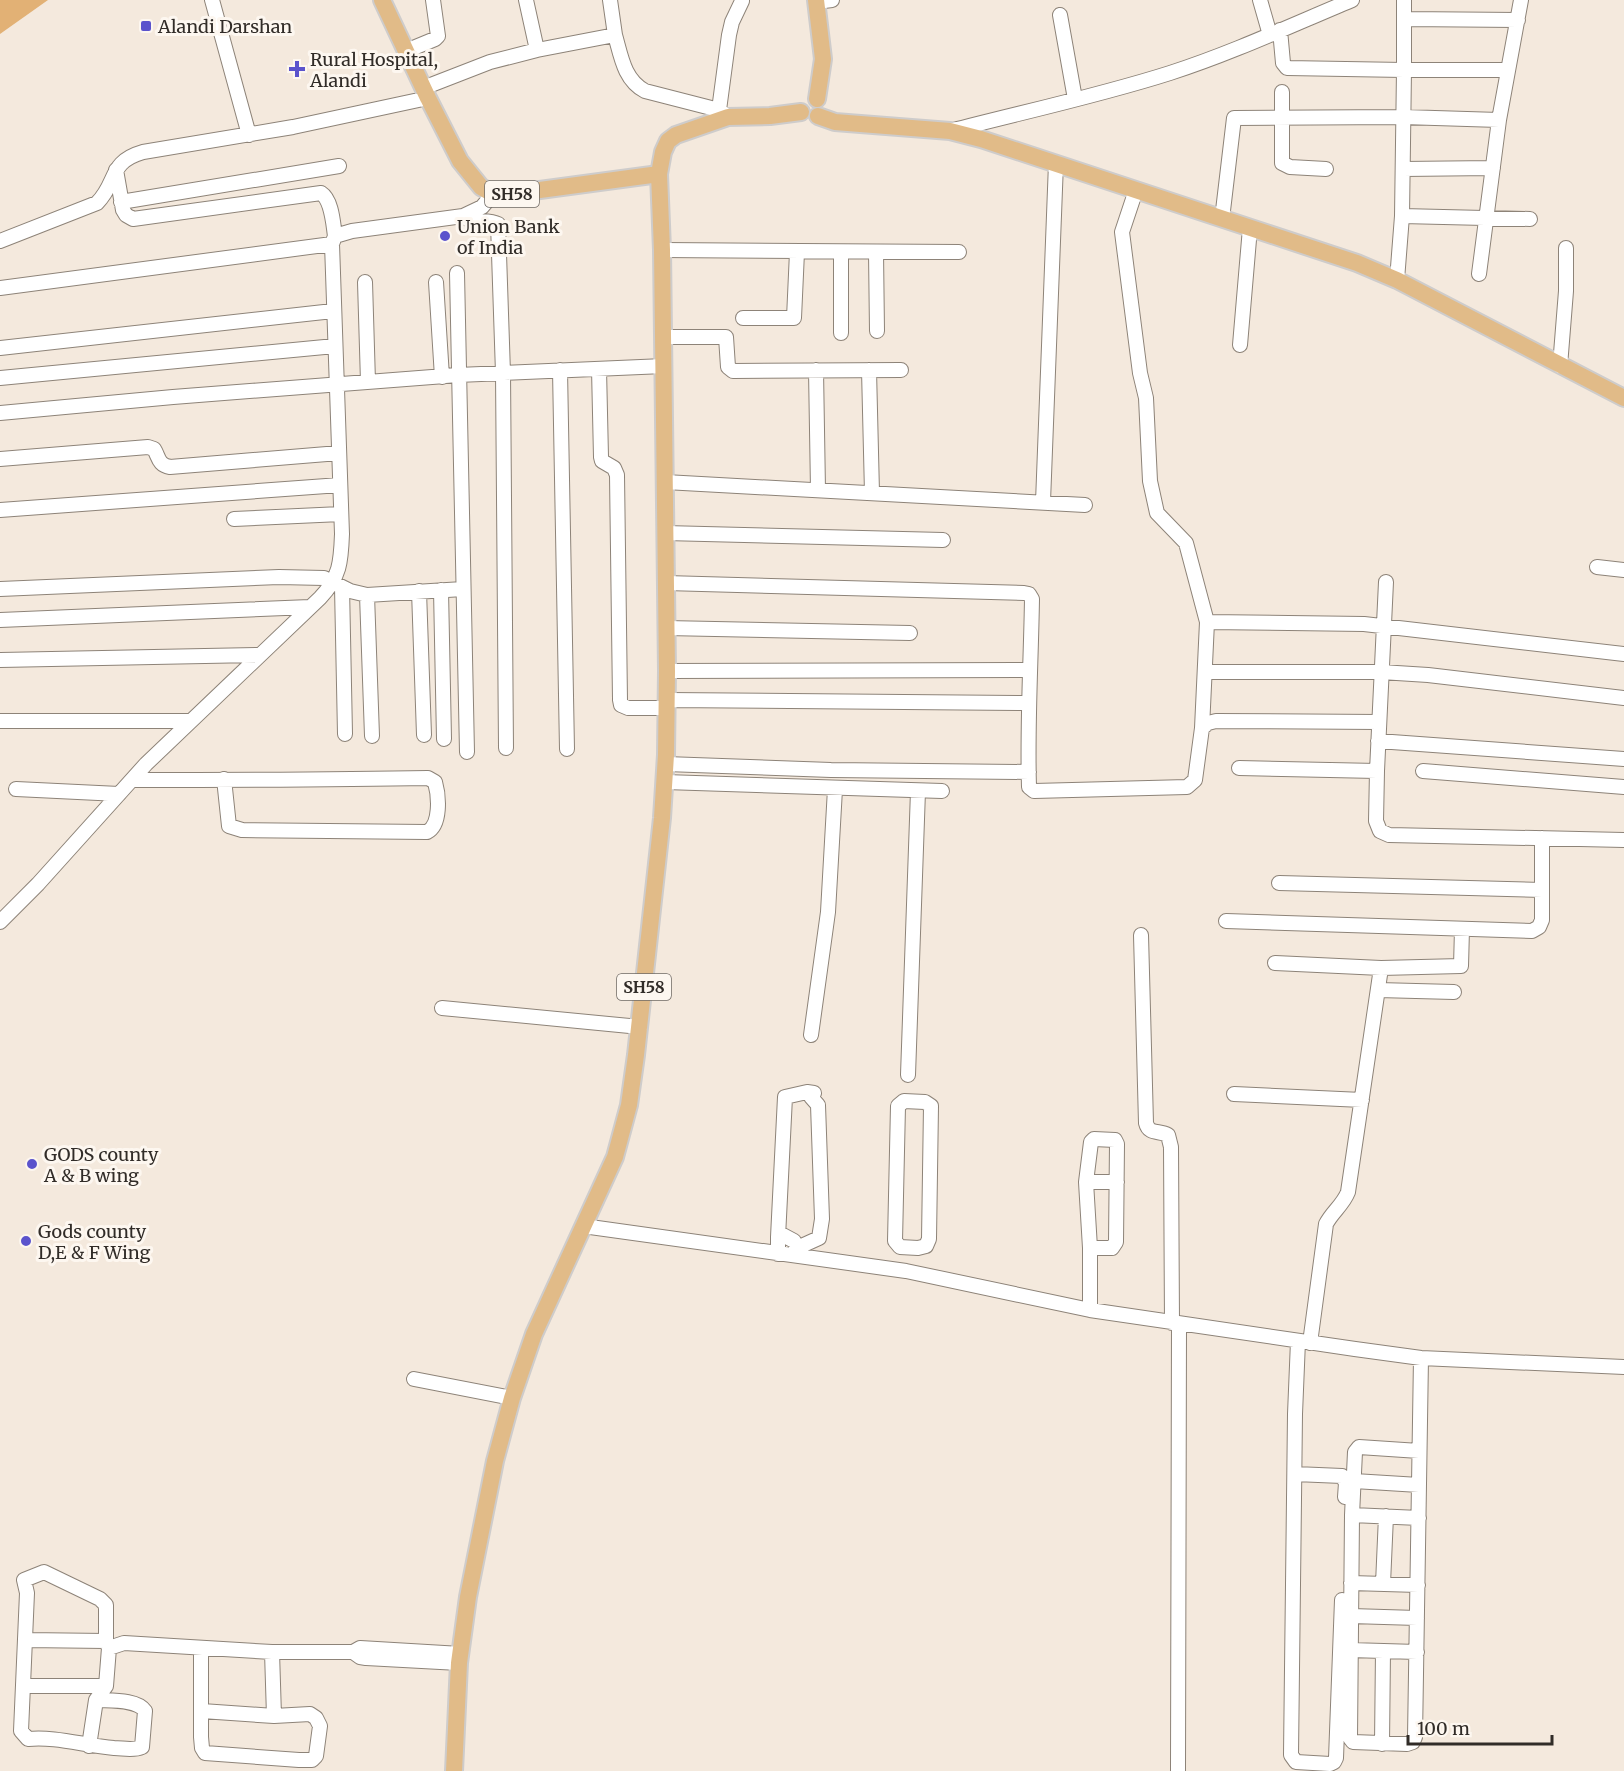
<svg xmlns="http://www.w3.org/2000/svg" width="1624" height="1771" font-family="Merriweather,serif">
<rect width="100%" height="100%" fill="#f4e9dd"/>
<path fill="#e2b175" d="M0,0h48l-48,34z"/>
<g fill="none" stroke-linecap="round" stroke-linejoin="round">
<g stroke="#8d8378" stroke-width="16">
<path id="minor" d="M212,0l37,135
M526,0l11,50
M1260,0l10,35
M816,2l16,-2
M1060,15l15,84
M1404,19l114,1
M1280,30l3,33 4,5 117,2v-70
M615,35c6,21 9,45 30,56l74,19 9,7
M406,51l29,-12 3,-3 -5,-36
M423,88l67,-26 47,-12 78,-15 -5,-35
M1282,92v71l8,4 36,2
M719,110l10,-75 3,-13 10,-21
M950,131c73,-19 148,-35 220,-58 62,-20 122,-48 182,-73
M1403,169l90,-1
M116,170l7,40 3,5 7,4 188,-26c11,7 12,30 14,43
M1136,190l-14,42 18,141 6,25 4,83 7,32 29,30 21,79 -5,106
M121,202l218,-36
M463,216c11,9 24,2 35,8l5,149 3,375
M1402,216l128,3
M1222,219l12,-101 169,-1 96,3
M0,241l97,-38c21,-21 11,-41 46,-51l150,-25 135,-29
M662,250l297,2
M841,252v81
M876,252l1,79
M457,273l10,479
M1479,274l20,-154 22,-120
M1397,280l5,-64 2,-146h103
M365,282l3,100
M436,282l6,95
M0,288l332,-44
M743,318h51l3,-66
M663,337h63l2,30 5,4 168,-1
M1240,345l10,-117
M0,348l333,-37
M1560,366l6,-75v-43
M599,369l2,88 1,4 12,7 3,7 3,225 1,5 7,3h39
M560,370l7,379
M816,370l2,120
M869,370l3,123
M0,378l335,-32
M0,413l173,-16 285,-22 206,-9
M0,459l148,-12 6,2c5,8 4,16 16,18l169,-14
M665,482l420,23
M1043,502l13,-339
M0,510l340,-25
M234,519l107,-5
M665,533l278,7
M1597,567l27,3
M1386,582l-9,189 -1,50 4,10 9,4 235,5
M666,583l358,10 5,1 3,5c-1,63 -5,126 -3,188l5,4 153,-4 8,-7 7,-52 6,-5 8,-2 163,1
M342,587l3,147
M0,589l279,-12 45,1 26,13 17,4 96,-6
M441,590l3,149
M419,591l5,144
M367,595l5,141
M0,620l310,-13
M1207,622l157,2 260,30
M666,628l244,5
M0,660l259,-5
M667,671l362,-1
M1205,672h176l47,3 196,23
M667,700l361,3
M0,721h190
M1378,741l246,18
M666,764l165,6 198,2
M1239,768l138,3
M1423,771l201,16
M132,780c98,0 197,0 296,-2l7,4c4,14 6,43 -8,50l-185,-2 -13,-4 -5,-47
M665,782l277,9
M16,789l103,5
M1279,883l263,7
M1226,921l306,10 7,-4 3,-7v-82
M0,922l38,-38 108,-120 174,-166c20,-21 21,-36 22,-64l-10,-290 3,-8 17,-5 111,-15 19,-9 11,-13
M1141,935l5,188c3,12 13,7 22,12l3,12 1,176
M1275,963l106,5 80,-2 1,-37
M1378,990l76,2
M442,1008l198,19
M811,1035l17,-123 7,-123
M908,1075l10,-284
M1234,1094l128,6
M904,1101l21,1 6,4 -2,133 -3,7 -8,2 -18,-1 -5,-6 3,-135z
M1086,1182h31
M583,1226l323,45 184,39 265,39 66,9 203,9
M778,1254v-17l7,-140 22,-5 7,1 -3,4 7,8 4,114 -3,19 -22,10 -3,-7 -15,-8
M1090,1310v-62l-4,-66 5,-40 3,-3 21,1 2,4 -1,98 -4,6h-22
M1298,1341l-3,73 -4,341 5,7 34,2 4,-2 2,-4 6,-158
M1310,1343l16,-119c6,-12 17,-19 22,-32l33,-224
M414,1379l98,19
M1419,1451l-60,-4 -4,5 -3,63 -2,223 3,4 54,2 6,-2 2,-5 6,-379
M1295,1474l47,2 4,7 -1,14
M1354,1481l65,4
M1352,1515l67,3
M1351,1583l67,2
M1383,1584l3,-68
M1351,1616l66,2
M26,1640l80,1
M109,1648l15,-5 148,9h81
M201,1648v89l1,11 3,5 94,7h13l4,-4 4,-30 -4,-8 -6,-4 -36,2 -72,-5
M1350,1650l67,2
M272,1652l2,64
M459,1663l-93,-5 -6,-1 -7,-5 7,-4 101,6
M23,1686h83
M1382,1744l1,-93
M89,1746l7,-46 10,-14 3,-38 -3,-7v-36l-6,-6 -56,-27 -20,8 3,13 -6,138 7,8c27,-3 58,7 86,9 9,0 19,3 28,-1l3,-36c-8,-12 -35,-10 -49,-11
M1178,1771l1,-447"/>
</g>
<g stroke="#cecccb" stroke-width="20">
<path id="major" d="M382,0l46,98 32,63 21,26 12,7h17l149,-20
M816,0l7,59 -6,40
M818,116l17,6 115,9 31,8 376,124 40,17 227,118
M454,1771l5,-108 9,-66 27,-136 17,-63 22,-64 81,-177 14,-52 7,-50 26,-237 4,-63 1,-84 -5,-421 -3,-76 4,-22 5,-11 8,-6 52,-18 42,-1 31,-4"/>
</g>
<use href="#minor" stroke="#fff" stroke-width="14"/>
<use href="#major" stroke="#e1bb88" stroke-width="16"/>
</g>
<g fill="#5b53cc" stroke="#fdf7f0" stroke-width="2">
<rect x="140" y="20" width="12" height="12" rx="3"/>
<path d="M294 60h6v6h6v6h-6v6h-6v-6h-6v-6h6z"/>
<circle cx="445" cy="236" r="6"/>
<circle cx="32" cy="1164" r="6"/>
<circle cx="26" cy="1241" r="6"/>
</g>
<g text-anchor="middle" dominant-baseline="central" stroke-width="6" stroke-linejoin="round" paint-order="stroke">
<g fill="#fdf7f0" stroke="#6e6964" stroke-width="1.5">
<rect x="485" y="181" width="54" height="26" rx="4.5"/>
<rect x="617" y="974" width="54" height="26" rx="4.5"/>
</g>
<g font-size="16" font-weight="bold" fill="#312c28">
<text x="512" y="194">SH58</text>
<text x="644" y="987">SH58</text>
</g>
<g font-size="18" fill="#312c28" stroke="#fdf7f0" text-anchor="start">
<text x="158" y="26">Alandi Darshan</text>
<text x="310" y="59">Rural Hospital,<tspan x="310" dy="21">Alandi</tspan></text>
<text x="457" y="226">Union Bank<tspan x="457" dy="21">of India</tspan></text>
<text x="44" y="1154">GODS county<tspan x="44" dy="21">A &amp; B wing</tspan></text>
<text x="38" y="1231">Gods county<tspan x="38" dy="21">D,E &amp; F Wing</tspan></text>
</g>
</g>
<path d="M1408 1735v9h144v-9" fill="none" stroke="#312c28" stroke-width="3"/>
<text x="1417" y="1735" font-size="18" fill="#312c28" stroke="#fdf7f0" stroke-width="4.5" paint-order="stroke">100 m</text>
</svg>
